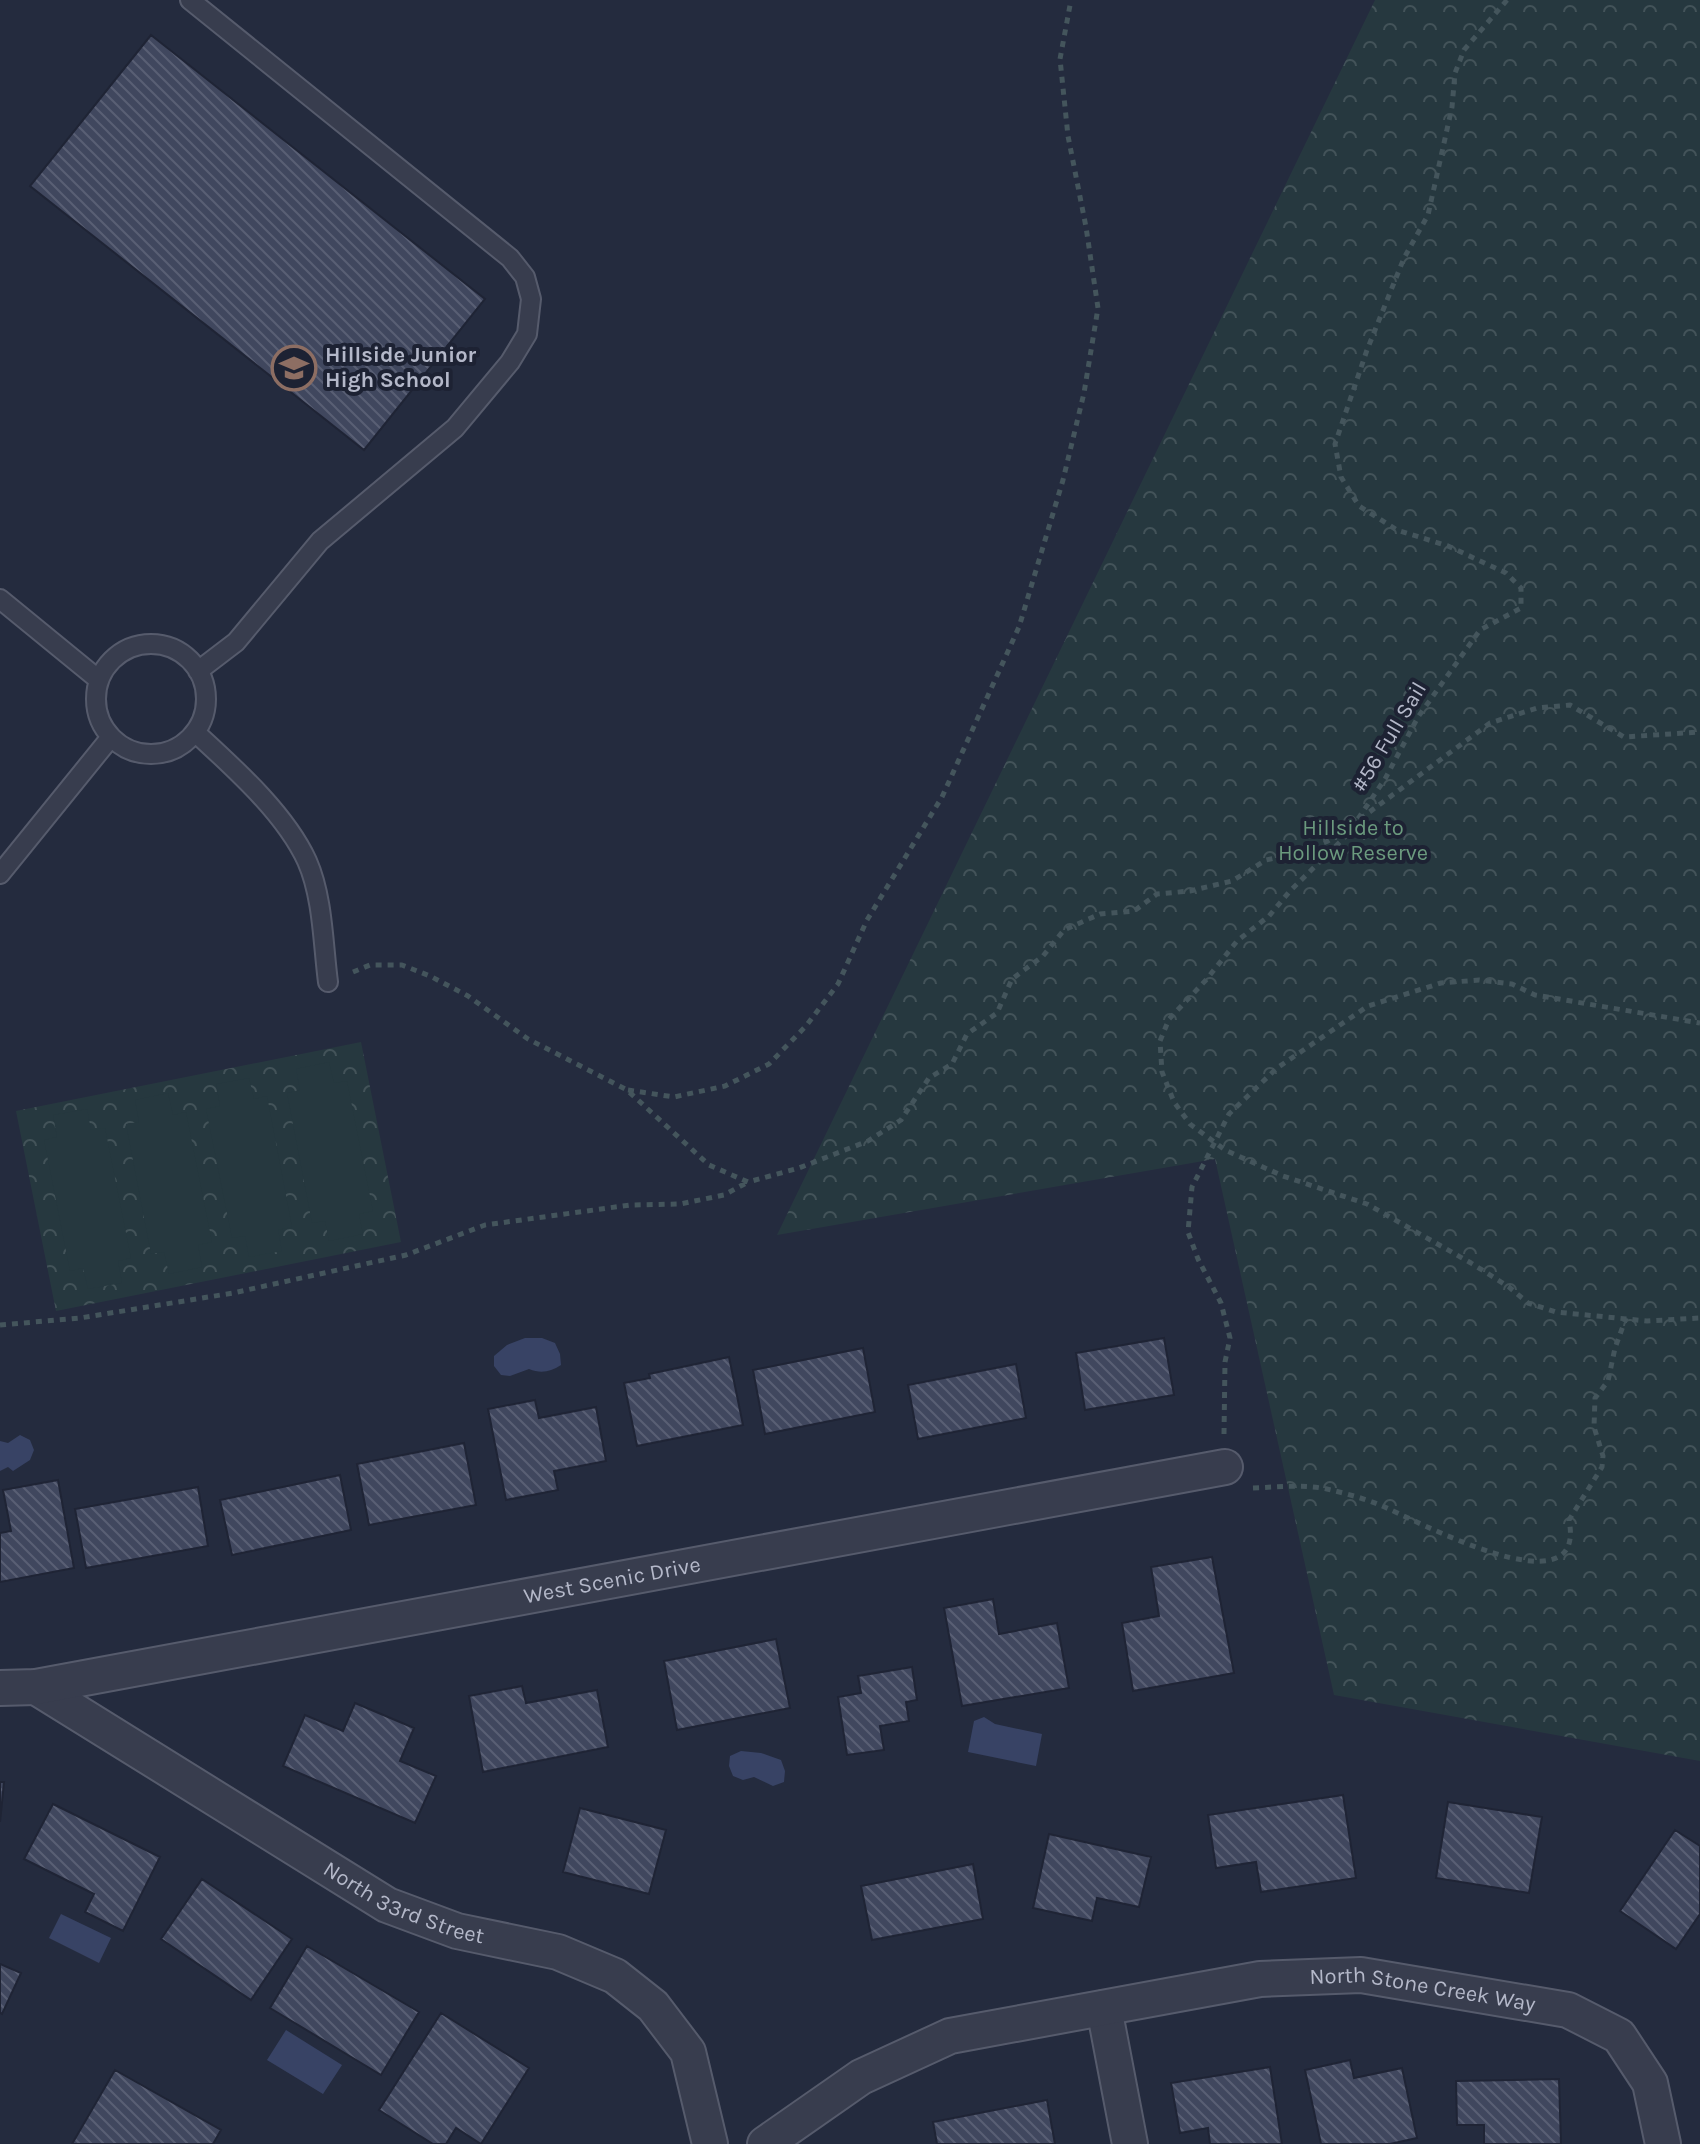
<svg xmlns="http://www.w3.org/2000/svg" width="1700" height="2144" font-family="Karla,sans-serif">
<defs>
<pattern id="park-crowns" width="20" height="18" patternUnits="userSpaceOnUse" patternTransform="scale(2)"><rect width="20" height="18" fill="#26383f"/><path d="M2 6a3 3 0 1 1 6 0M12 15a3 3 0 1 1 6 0" fill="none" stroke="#435359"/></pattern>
<pattern id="building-back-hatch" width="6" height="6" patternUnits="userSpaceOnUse" patternTransform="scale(2)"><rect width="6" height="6" fill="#40475e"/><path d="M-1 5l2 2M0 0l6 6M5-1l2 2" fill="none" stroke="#595f74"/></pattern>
</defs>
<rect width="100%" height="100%" fill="#242b3e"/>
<path fill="url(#park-crowns)" d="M1375,0h325v1761l-366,-66 -119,-536 -438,76z
M361,1042l40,200 -345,69 -40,-200z"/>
<path fill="#26383f" d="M329,1062l5,21 13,-2 26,130 -14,3 4,20 -34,7 -4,-20 -13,2 -25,-130 13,-3 -4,-21z
M249,1078l5,21 13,-3 25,131 -14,3 4,21 -33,6 -4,-21 -13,2 -26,-129 14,-3 -4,-22z
M168,1093l5,22 13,-3 26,130 -14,3 4,22 -33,7 -5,-22 -13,2 -25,-130 13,-2 -4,-22z
M87,1109l4,21 14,-2 26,130 -13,3 4,22 -34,6 -5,-21 -13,3 -26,-131 13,-3 -4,-22z"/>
<path fill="#384365" d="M525,1338h17l13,5 5,11 1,11c-11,7 -20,9 -32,4l-19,7 -9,-1 -7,-9v-10l13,-11z
M20,1435l10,5 4,10 -4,10 -17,11 -5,-4 -8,4v-30l8,2z
M984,1717l11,7 47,10 -6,32 -68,-14 6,-31z
M741,1751l20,2 20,7 4,11 -1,11 -11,4 -19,-9 -11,3 -10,-4 -4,-10 1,-10z
M61,1914l50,24 -12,25 -50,-25z
M286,2030l56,35 -19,29 -56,-34z"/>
<path fill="url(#building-back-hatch)" stroke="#1f2435" stroke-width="2" d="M151,35l334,264 -121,151 -334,-264z
M1164,1338l10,57 -89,15 -9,-57z
M863,1348l12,64 -110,22 -12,-64z
M729,1357l14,68 -106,21 -13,-63 26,-5 -1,-4z
M1016,1364l10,54 -108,21 -10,-54z
M535,1400l4,18 57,-11 10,54 -52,10 4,19 -52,10 -18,-91z
M464,1443l12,62 -107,20 -12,-61z
M340,1475l11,55 -119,25 -12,-55z
M58,1480l16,88 -74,14v-49l11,-2 -8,-41z
M198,1487l10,59 -122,22 -11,-59z
M1212,1557l22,116 -101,18 -11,-68 37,-7 -8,-49z
M993,1599l6,35 58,-11 12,65 -107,18 -18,-98z
M776,1639l14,69 -113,22 -13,-69z
M912,1667l5,33 -11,2 3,19 -29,5 4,24 -37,5 -9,-58 23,-4 -3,-17z
M522,1686l4,17 71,-13 11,57 -125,25 -14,-76z
M355,1703l59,25 -14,33 36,15 -21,47 -132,-57 22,-51 38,16z
M0,1782h4l-4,40z
M1343,1795l13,83 -95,14 -5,-30 -40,6 -8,-53z
M1448,1802l94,15 -13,76 -93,-15z
M53,1804l107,53 -37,74 -38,-19 9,-18 -70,-35z
M580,1808l86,22 -17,64 -86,-22z
M1675,1830l25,16v68l-24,35 -56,-38z
M1049,1834l102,23 -12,50 -42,-9 -5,23 -59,-13z
M973,1864l10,55 -111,21 -11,-54z
M202,1879l90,60 -41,61 -90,-61z
M307,1946l112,66 -38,63 -111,-67z
M0,1964l21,9 -19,41 -2,-1z
M441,2013l88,55 -48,76 -25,-16 -10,16h-13l-54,-34z
M1350,2060l4,18 48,-10 15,70 -27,6h-69l-16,-74z
M1270,2067l12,77h-72l-2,-16 -28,5 -9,-50z
M115,2070l106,60 -8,14h-141z
M1559,2079l2,65h-77v-19h-27l-1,-44z
M1047,2100l8,44h-118l-4,-22z"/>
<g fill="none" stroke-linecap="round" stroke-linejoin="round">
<g stroke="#565b6c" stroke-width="22">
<path id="service" d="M190,0l320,258 15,19 6,22 -4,35 -17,28 -55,66 -135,113 -84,101 -38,29
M0,599l99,81
M96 699a55 55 0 1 1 110 0a55 55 0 1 1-110 0Z
M195,732c39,36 90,81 112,129 16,36 16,83 21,121
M0,874l111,-137"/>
</g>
<g stroke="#565b6c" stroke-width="38">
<g id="minor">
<path id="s1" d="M36,1687l351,218 70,26 101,21 57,24 38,30 35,46 22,92"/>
<path id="s2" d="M0,1688l36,-1 1189,-220"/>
<path d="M1104,2008l26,136"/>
<path id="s3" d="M765,2144l96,-67 89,-41 310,-57 101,-4 207,35 51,26 31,47 13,61"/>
</g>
</g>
<path stroke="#44555c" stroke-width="5" stroke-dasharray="6 6" stroke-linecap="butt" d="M1507,0l-43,50 -9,23 -3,34 -24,108 -24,43 -37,92 -32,94 6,33 18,29 38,24 51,16 58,27 15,15v20l-41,22 -62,87 -33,62 -38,56 -57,56 -21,25 -32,25 -31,39 -37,39 -9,22 2,31 12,30 16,22 35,26 58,26 84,28 104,59 38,24 19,16 28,9 91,9 53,-3
M1360,819l130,-96 47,-15 33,-3 54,32 76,-5
M353,972l17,-7h32l28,11 38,20 60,43 99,51 82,75 39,17 51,-14 69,-27 33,-21 28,-42 23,-14 15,-30 30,-21 15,-34 31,-23 21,-26 36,-16 34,-3 23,-17 33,-3 42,-10 34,-21 36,-8 26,-11 24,-16
M628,1090l46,7 51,-11 44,-22 37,-38 32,-42 29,-64 75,-123 77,-170 44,-147 21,-87 14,-85 -12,-81 -18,-91 -8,-77 11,-59
M0,1325l80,-7 153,-25 173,-38 79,-30 145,-20 50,-1 44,-9 24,-13
M1224,1434l1,-72 5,-24 -9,-35 -23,-44 -10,-27 4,-45 37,-73 48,-46 91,-62 73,-23 38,-3 33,4 23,11 165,28
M1253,1488c25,-1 49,-4 74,1 17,4 36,9 53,16 32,13 208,110 189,15l33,-53 1,-11 -9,-29 1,-29 13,-17 7,-33 11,-30"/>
<use href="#service" stroke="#383d4e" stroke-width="18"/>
<use href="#minor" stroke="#383d4e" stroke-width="34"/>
</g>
<defs>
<g id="school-ring" transform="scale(2.3)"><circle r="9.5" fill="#1d2233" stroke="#8d6e63" stroke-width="1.5"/><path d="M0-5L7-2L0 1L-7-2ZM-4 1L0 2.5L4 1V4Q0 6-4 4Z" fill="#8d6e63"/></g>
</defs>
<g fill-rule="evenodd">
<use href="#school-ring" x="294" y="368"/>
</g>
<g text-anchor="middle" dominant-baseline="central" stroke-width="8" stroke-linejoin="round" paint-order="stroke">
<g font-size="22" font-weight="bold" fill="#b4b8c9" stroke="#1d2233" text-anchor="start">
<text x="325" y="355">Hillside Junior<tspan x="325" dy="25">High School</tspan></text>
</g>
<g font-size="22" fill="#b4b8c9" stroke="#1d2233">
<text transform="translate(1389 737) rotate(-59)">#56 Full Sail</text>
<text stroke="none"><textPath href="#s2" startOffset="622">West Scenic Drive</textPath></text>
<text stroke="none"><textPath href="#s1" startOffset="428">North 33rd Street</textPath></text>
<text stroke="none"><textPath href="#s3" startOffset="694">North Stone Creek Way</textPath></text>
</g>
<g font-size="22" fill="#6b9a7e" stroke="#1d2233">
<text x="1353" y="828">Hillside to<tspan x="1353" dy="25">Hollow Reserve</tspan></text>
</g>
</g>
</svg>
